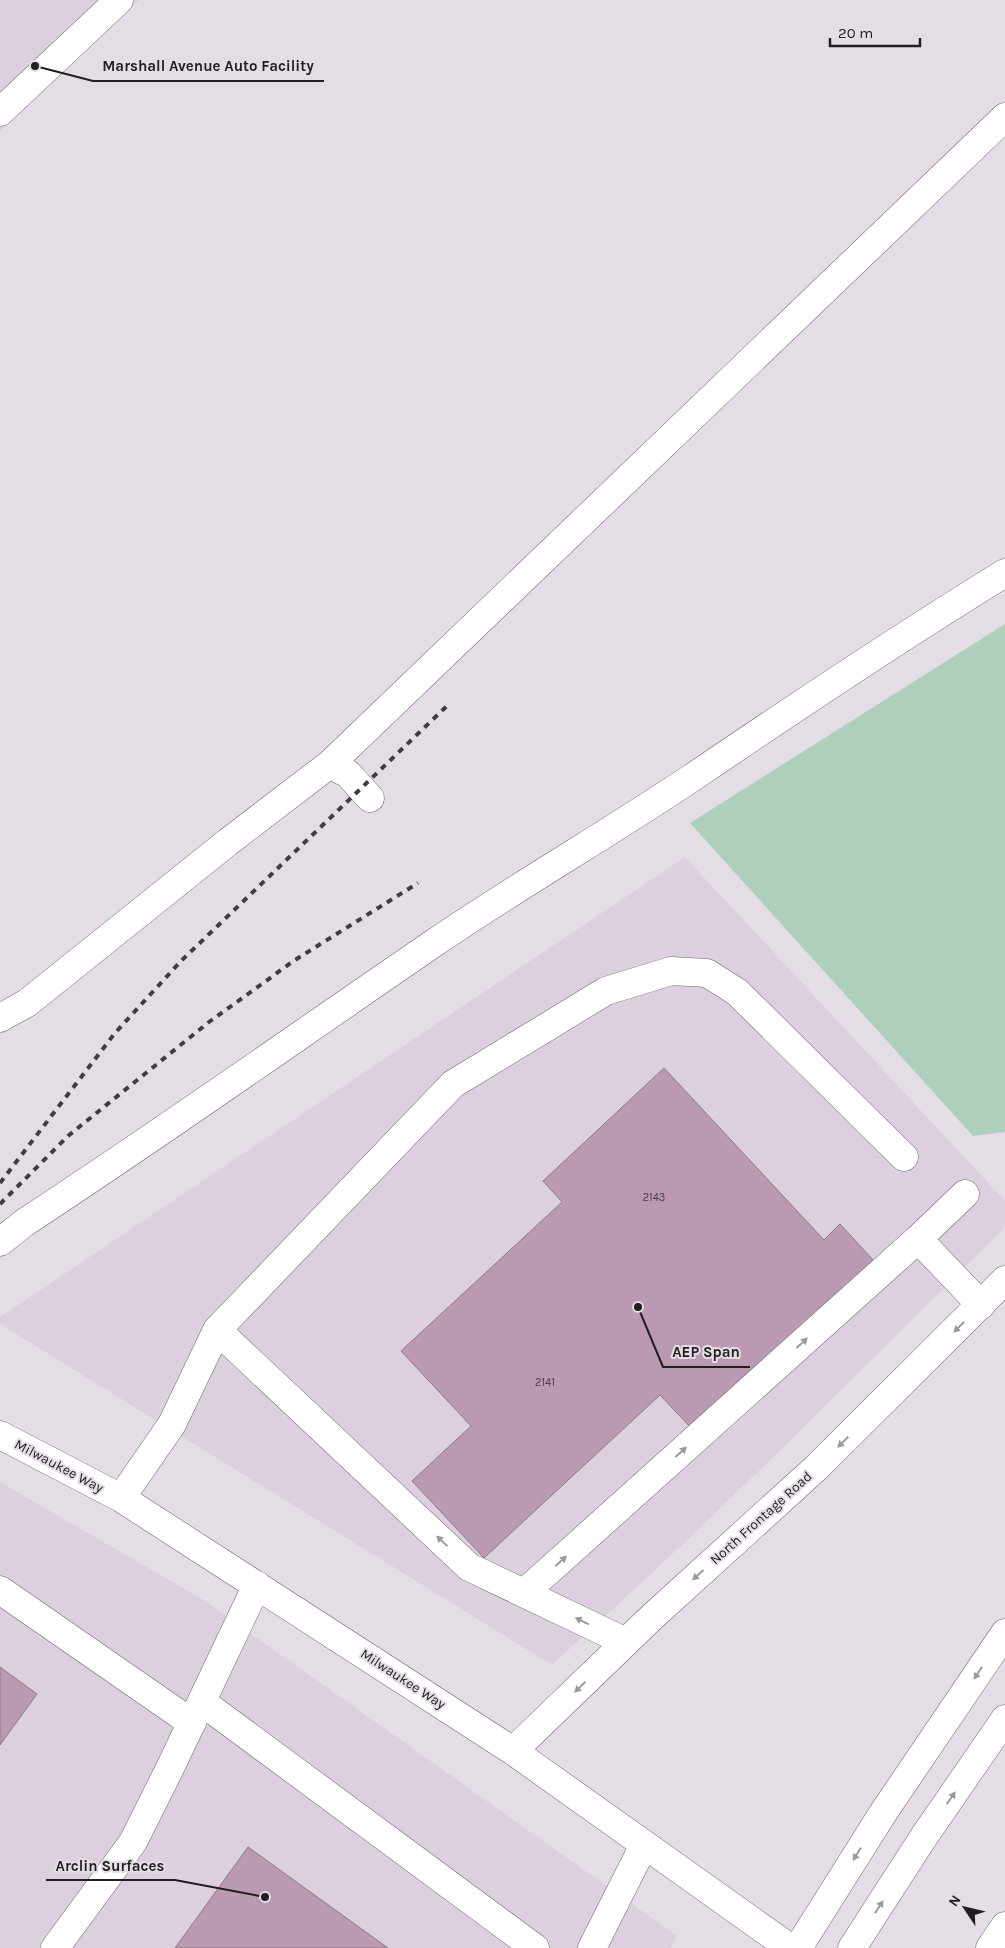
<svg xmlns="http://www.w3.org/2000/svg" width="1005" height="1948" font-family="Karla,sans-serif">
<rect width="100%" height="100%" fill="#e4dde5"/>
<path fill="#dcd0de" d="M0,0h139l-139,131z
M685,857l320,344v26l-202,201 -124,120 -127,117 -552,-341v-7z
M0,1482l205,119 472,335 -7,12h-670z"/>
<path fill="#adcfbb" d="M1005,624v508l-32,4 -283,-313z"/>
<path fill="#bc99b3" stroke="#867e83" d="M664,1068l160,172 16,-16 35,38 -181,169 -34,-36 -176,163 -72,-77 59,-55 -70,-75 161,-149 -19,-21z
M0,1667l37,27 -37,51z
M248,1847l140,101h-213z"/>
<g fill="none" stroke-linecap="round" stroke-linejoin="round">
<g stroke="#6c666d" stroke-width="29">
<path id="minor" d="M0,112l119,-112
M330,764l18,10 22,24
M0,1018l27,-15 201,-161 102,-78 675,-647
M918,1239l63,66
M0,1242l24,-19c139,-91 274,-187 410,-280 85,-58 174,-109 259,-166 103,-70 206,-139 312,-204
M217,1330l236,-246 153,-93 65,-20 36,2 30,19 167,165
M0,1435l121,63 392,253 277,197
M121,1498l51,-74 45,-94 252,237 157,75
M0,1590l192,133
M524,1593l394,-354 47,-45
M202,1702l333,246
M513,1751l139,-134 164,-149 189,-188
M55,1948l78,-106 37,-74 87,-183
M592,1948l52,-103"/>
</g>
<g stroke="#6c666d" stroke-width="29">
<path id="highway" d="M798,1948l85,-135 122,-180
M852,1948l71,-110 82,-119
M990,1948l15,-22"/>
</g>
<use href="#minor" stroke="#fff" stroke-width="28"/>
<use href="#highway" stroke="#fff" stroke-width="28"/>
<path stroke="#403d40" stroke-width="4" stroke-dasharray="6 6" stroke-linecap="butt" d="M0,1183l115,-150 66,-72 269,-258
M0,1204l68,-68 141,-114 86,-62 123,-77"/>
</g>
<defs><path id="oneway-solid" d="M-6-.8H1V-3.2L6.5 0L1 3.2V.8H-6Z" transform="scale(1.25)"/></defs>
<g fill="#9b9a9b">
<use href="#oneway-solid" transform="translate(959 1327) rotate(135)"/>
<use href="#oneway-solid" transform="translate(802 1343) rotate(-42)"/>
<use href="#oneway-solid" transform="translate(843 1442) rotate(135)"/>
<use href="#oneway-solid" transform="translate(681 1452) rotate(-42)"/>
<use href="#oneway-solid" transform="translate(442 1541) rotate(-137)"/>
<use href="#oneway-solid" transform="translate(561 1561) rotate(-42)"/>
<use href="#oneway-solid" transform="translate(698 1575) rotate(138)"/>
<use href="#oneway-solid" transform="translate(582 1621) rotate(-154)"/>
<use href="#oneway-solid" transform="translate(978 1673) rotate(124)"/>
<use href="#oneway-solid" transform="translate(580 1687) rotate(136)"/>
<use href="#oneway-solid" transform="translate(951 1798) rotate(-55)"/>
<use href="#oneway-solid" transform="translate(857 1854) rotate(122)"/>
<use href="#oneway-solid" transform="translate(879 1907) rotate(-57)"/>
</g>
<g text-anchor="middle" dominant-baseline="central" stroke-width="4" stroke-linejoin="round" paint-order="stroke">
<g font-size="11" fill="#473d45">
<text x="654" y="1197">2143</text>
<text x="545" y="1382">2141</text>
</g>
<g font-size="14" fill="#201e20" stroke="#e4dde5">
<text transform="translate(59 1466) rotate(28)">Milwaukee Way</text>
<text transform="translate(761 1518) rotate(-42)">North Frontage Road</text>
<text transform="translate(403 1679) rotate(33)">Milwaukee Way</text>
</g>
</g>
<path fill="none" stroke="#201e20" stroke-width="2" d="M35 66L93 81H324M638 1307L663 1367H750M265 1897L175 1880H46"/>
<g fill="#201e20" stroke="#e4dde5" stroke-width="2">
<circle cx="35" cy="66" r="5"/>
<circle cx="638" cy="1307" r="5"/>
<circle cx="265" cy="1897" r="5"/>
</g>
<g font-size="15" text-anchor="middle" font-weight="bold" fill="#201e20" stroke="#e4dde5" stroke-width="4" stroke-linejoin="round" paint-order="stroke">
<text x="208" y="71">Marshall Avenue Auto Facility</text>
<text x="706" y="1357">AEP Span</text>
<text x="110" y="1871">Arclin Surfaces</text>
</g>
<g transform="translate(965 1908) rotate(305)" stroke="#e4dde5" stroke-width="4" paint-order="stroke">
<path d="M0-4L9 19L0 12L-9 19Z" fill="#201e20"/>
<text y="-8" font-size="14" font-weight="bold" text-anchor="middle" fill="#201e20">N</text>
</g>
<path d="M830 38v8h90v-8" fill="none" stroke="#201e20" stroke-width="2.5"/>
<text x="838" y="38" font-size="15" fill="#201e20" stroke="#e4dde5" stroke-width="4" paint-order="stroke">20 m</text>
</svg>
